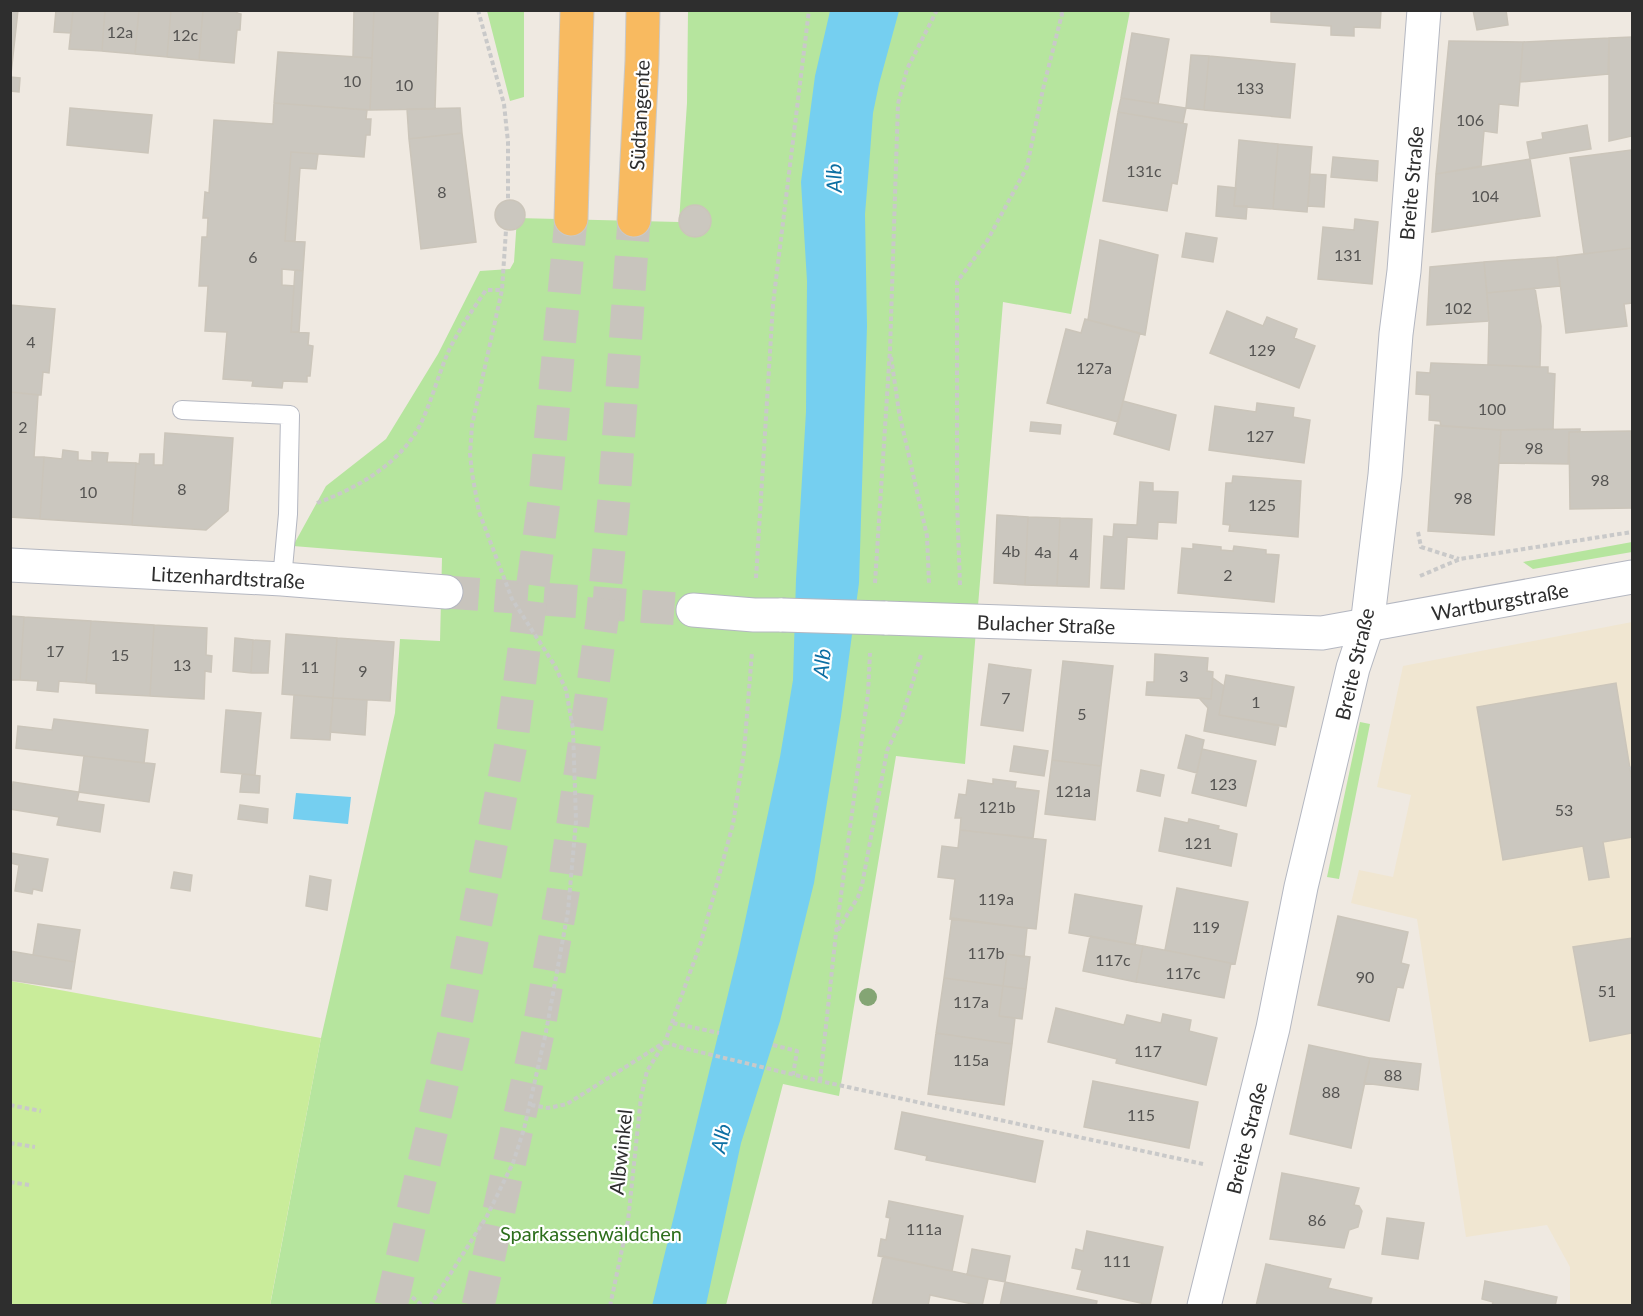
<svg xmlns="http://www.w3.org/2000/svg" width="1643" height="1316" font-family="Lato,sans-serif">
<rect width="100%" height="100%" fill="#efe9e1"/>
<path fill="#f0e6d1" d="M1632,622v683h-62v-38l-23,-42 -81,12 -49,-318 -66,-16 8,-33 34,7 18,-82 -34,-8 26,-121z"/>
<path fill="#b6e59e" d="M487,11h37v86l-14,4z
M688,11h442l-59,303 -68,-12 -38,462 -69,-8 -57,340 -56,-12 -57,221 -456,1 51,-268 74,-325 5,-74 40,2 2,-83 -149,-12 33,-60 60,-47 52,-85 42,-83 30,-2 4,-7 3,-44 162,4 8,-119z
M1632,542v10l-99,17 -10,-7z
M1360,722l10,2 -31,155 -12,-2z"/>
<path fill="#c9ec9a" d="M11,981l310,57 -51,267h-259z"/>
<path fill="#75cff0" d="M830,11h69l-20,73 -6,29 -3,40 -5,61 2,112 -8,257 -18,133 -27,167 -34,138 -39,122 -35,162 -54,1 87,-357 41,-192 13,-77 3,-101 10,-167 1,-131 -6,-99 14,-106z
M296,793l55,4 -3,27 -55,-5z"/>
<path fill="#cbc7bf" stroke="#cbc5ba" stroke-width="1.5" d="M10,10h8l-7,64h-1z
M56,10h17l-2,23 -17,-1z
M73,10h32l-3,41 -33,-2z
M105,10h34l-4,44 -33,-3z
M139,10h32l-4,47 -32,-3z
M171,10h32l-4,50 -32,-3z
M203,10h34v3l4,1 -1,16h-3l-3,33 -35,-3z
M354,10h20l-2,48 -19,-1z
M374,10h64l-3,99 -65,1z
M1271,10h110l-1,18 -26,-1v9l-23,-1v-9l-60,-4z
M1473,10h33l2,15 -31,5z
M1132,33l37,6 -11,65 -37,-6z
M1632,37v99l-23,5v-103z
M1609,38l-1,36 -88,8 3,-40z
M1449,41l74,1 -5,64 -19,-2 -2,29 -13,-2 -3,35 -45,8z
M278,52l94,6 -2,52 -96,-7z
M1191,55l18,1 -5,54 -18,-2z
M1209,56l86,8 -5,54 -86,-8z
M10,77l10,1 -1,14 -9,-1z
M1121,98l65,10 -3,15 -65,-11z
M274,103l93,7 -1,9h5l-1,16h-4l-2,22 -73,-5 -6,89 20,1 -2,29 -21,-2v16l12,1 -3,46 18,1 -1,12 5,1 -3,30h-3v6l-24,-1 -1,7 -30,-2 1,-5 -30,-2 4,-47 -22,-1 3,-45h-9l3,-49h5l1,-19h-5l2,-26 4,1 5,-73 59,4z
M70,108l82,7 -4,38 -81,-8z
M460,108l2,25 -53,6 -2,-30z
M1118,112l69,12 -10,60 -5,-1 -5,28 -64,-10z
M1587,125l4,24 -61,10 -3,-17 16,-3 -1,-6z
M462,133l14,109 -55,7 -12,-110z
M1239,140l39,4 -5,65 -39,-3z
M1278,144l34,3 -5,65 -34,-3z
M1631,150l1,14v84l-48,6 -14,-96z
M291,152l27,2 -2,15 -16,-1 -5,73h-10z
M1333,157l45,4 -1,20 -46,-4z
M1530,159l10,57 -108,16 4,-58z
M1310,174l16,1 -2,32 -16,-1z
M1218,186l18,2 -2,18h13l-1,13 -30,-3z
M495 215a15 15 0 1 1 30 0a15 15 0 1 1-30 0Z
M679 221a16 16 0 1 1 32 0a16 16 0 1 1-32 0Z
M1355,219l23,3 -6,62 -54,-5 5,-52 31,3z
M1186,233l31,5 -4,24 -31,-5z
M1100,240l58,15 -13,80 -57,-15z
M1632,248v55l-8,1 3,22 -61,7 -9,-76z
M1557,257l3,29 -73,7 -3,-31z
M1484,262l5,59 -62,4 3,-58z
M295,270l8,1 -4,61h-8z
M1535,288l6,38 -1,41 -52,-2 1,-44 -2,-28z
M10,305l45,4 -6,64 -6,-1 -2,23 -31,-3z
M1227,311l36,15 4,-9 30,12 -3,9 21,8 -16,42 -89,-35z
M1085,319l55,14 -22,89 -71,-19 19,-74 15,4z
M1431,363l117,4v6l7,1 -2,55 -52,1 -60,-4 -1,-5 -11,-1 1,-25 -14,-1 1,-22 13,1z
M10,392l28,3 -4,62h10l-4,62 -30,-2z
M1123,401l53,14 -7,35 -55,-16z
M1257,403l37,5 -1,9 17,3 -6,43 -95,-13 6,-44 41,6z
M1031,422l30,3 -1,9 -30,-3z
M1435,425l66,5 -7,105 -66,-4z
M1580,429v3h-11l-1,32 -69,-1 2,-33z
M1631,431l1,77 -62,1 -1,-77z
M165,433l68,5 -5,73 -22,19 -74,-5 4,-62 3,1 1,-10h14v11h9z
M63,450l15,2v8l14,1v-9l16,1 -1,9 29,1 -4,62 -92,-6 4,-62 18,2z
M1233,476l68,5 -3,56 -69,-6 1,-6 -7,-1 3,-41h6z
M1140,482l13,1v8l25,1 -2,31 -18,-1 -1,17 -30,-2 -3,52 -23,-1 3,-52 9,1 1,-13 23,1z
M997,515l31,2 -3,68 -31,-2z
M1028,517l32,1 -3,68 -32,-1z
M1060,518l32,1 -3,68 -32,-1z
M1193,544l28,3v3l12,1 1,-5 32,4v4l13,1 -5,47 -96,-9 4,-45 11,1z
M10,616l14,1 -4,63h-10z
M24,617l67,4 -5,62 -27,-2 -1,11 -21,-2 1,-9 -18,-1z
M91,621l63,4 -4,71 -54,-3v-9l-10,-1z
M154,625l53,3 -1,27 6,1 -1,16 -6,-1 -1,28 -54,-3z
M286,634l51,4 -4,60 -51,-4z
M235,638l18,2 -2,33 -18,-2z
M337,638l57,4 -4,59 -57,-3z
M253,640l17,1 -2,32h-17z
M1155,654l53,4 -1,13 6,1 -2,27 -65,-4 1,-13h7z
M1063,661l50,5 -12,100 -49,-6z
M989,664l42,6 -8,61 -42,-6z
M1226,675l68,12 -8,40 -67,-12z
M1213,678l11,8 -5,29 60,10 -4,20 -71,-14 4,-23 -9,-10 12,1z
M1616,683l16,98v56l-29,5 6,35 -20,3 -6,-34 -80,14 -26,-153z
M294,695l39,3 -3,42 -39,-2z
M333,698l34,2 -2,35 -35,-3z
M226,710l35,3 -6,62 -34,-3z
M54,719l94,11 -4,33 -128,-15 2,-22 34,4z
M1186,735l18,5 -7,33 -19,-5z
M1014,746l34,5 -4,25 -34,-5z
M1202,749l54,12 -10,45 -54,-13z
M84,756l71,8 -6,38 -70,-10z
M1052,760l49,6 -6,54 -50,-6z
M1141,770l23,5 -4,21 -23,-5z
M242,774l18,2 -1,17 -19,-1z
M993,779l23,3 -1,6 24,3 -6,47 -73,-8 1,-12h-6l4,-24 7,1 2,-15 25,4z
M13,782l66,10 -2,9 27,4 -4,27 -43,-7 2,-8 -49,-8z
M240,805l28,4 -1,14 -29,-4z
M1165,818l23,5 1,-4 30,7 -1,3 19,5 -6,32 -72,-15z
M960,830l86,10 -10,89 -86,-10 5,-40 -17,-2 4,-31 16,2z
M11,853l37,6 -6,32 -9,-2 -1,5 -17,-3 4,-26 -9,-2z
M174,872l18,3 -2,16 -19,-3z
M310,876l21,4 -4,30 -21,-4z
M1177,888l71,14 -13,62 -70,-14z
M1075,894l67,12 -7,39 -66,-12z
M1338,916l70,16 -7,31 8,2 -6,23 -6,-1 -8,34 -71,-16z
M952,918l75,10 -3,29 -17,-3 -4,32 -59,-8z
M38,924l42,6 -5,32 -42,-7z
M1090,936l53,10 -7,36 -53,-11z
M1632,938v95l-42,8 -17,-94z
M1143,946l88,17 -7,35 -88,-16z
M10,951l65,11 -4,27 -61,-9z
M1007,954l23,3 -4,32 -23,-3z
M944,978l59,8 -4,30 16,2 -3,26 -76,-11z
M1003,986l23,3 -4,30 -23,-3z
M1056,1008l68,17 3,-10 34,8 2,-9 28,6 -2,11 28,7 -11,47 -90,-22 1,-4 -69,-17z
M936,1033l76,11 -8,61 -76,-11z
M1309,1045l61,13 -19,90 -61,-14z
M1370,1058l51,6 -3,26 -54,-7z
M1093,1081l105,21 -9,46 -105,-21z
M902,1112l141,29 -8,41 -109,-22 1,-4 -32,-7z
M1282,1173l77,15 -5,17 5,1 3,5 -4,16 -9,3 -5,18 -74,-9z
M889,1201l74,15 -11,55 -74,-15 3,-17 5,1 4,-22 -4,-1z
M1387,1218l37,5 -6,36 -36,-5z
M1087,1231l76,16 -13,58 -73,-16 5,-19 -10,-2 4,-19 7,2z
M972,1249l38,7 -5,26 -38,-7z
M883,1256l105,23 -6,27 -52,-11 -2,11h-56z
M1266,1264l65,15 -3,9 44,10 -2,8h-114z
M1485,1281l72,16 -2,9h-63l1,-4 -11,-3z
M1005,1282l92,19 -1,5h-96z"/>
<g fill="none" stroke-linecap="round" stroke-linejoin="round">
<path stroke="#c8c4bd" stroke-width="33" stroke-dasharray="33 16" stroke-linecap="butt" d="M446,592l247,18"/>
<path stroke="#c8c4bd" stroke-width="33" stroke-dasharray="33 16" stroke-linecap="butt" d="M391,1306l62,-268 59,-299 34,-253 25,-267
M478,1306l60,-273 25,-140 39,-272 12,-121 20,-280"/>
<g stroke="#b4b7c1" stroke-width="20">
<path id="service" d="M182,410l108,5 -2,99 -6,65"/>
</g>
<g stroke="#b4b7c1" stroke-width="35">
<path id="minor" d="M1204,1306l69,-278 28,-141 52,-219 14,-42 18,-151 11,-141 8,-63 20,-261"/>
</g>
<g stroke="#b4b7c1" stroke-width="35">
<path id="tertiary" d="M10,565l272,14 164,13
M693,610l61,5h28
M885,618l437,15 310,-56"/>
</g>
<g stroke="#c9c9c9" stroke-width="35">
<path id="trunk" d="M571,219l6,-209
M634,220l8,-159 1,-51"/>
</g>
<path stroke="#c9c9c9" stroke-width="4" stroke-dasharray="4.5 3" stroke-linecap="butt" d="M478,10l26,94 4,38v58
M891,357l8,55 28,124 2,47
M317,503c41,-15 86,-41 105,-82 11,-24 17,-49 28,-73 10,-20 23,-39 36,-58h16
M1418,532l3,15 38,12
M1420,576l40,-17 172,-27
M756,578l17,-274 36,-294
M875,583l15,-233 8,-246 9,-35 30,-59
M960,585l-3,-84v-219l30,-41 40,-74 16,-78 19,-75 -2,-4
M1630,769l2,-1
M838,930l20,-33 4,-12 25,-134 14,-31 20,-65
M673,1023l46,10
M665,1042l18,6 137,33 383,83
M773,1045l24,6 -4,24
M820,1081l16,-148 32,-240 2,-40
M10,1105l31,6
M531,1105l17,3 19,-4 98,-62
M10,1143l25,4
M10,1182l19,3
M412,1297l11,9
M430,1306l57,-90 26,-53 11,-34 22,-97 22,-121 8,-90 -3,-92 -7,-39 -11,-24 -43,-67 -33,-87 -7,-39 -2,-19 2,-29 30,-135 4,-60
M610,1306l18,-85 13,-124 6,-26 18,-29 36,-100 32,-118 11,-72 8,-100"/>
<use href="#service" stroke="#fff" stroke-width="18"/>
<use href="#minor" stroke="#fff" stroke-width="33"/>
<use href="#tertiary" stroke="#fff" stroke-width="33"/>
<use href="#trunk" stroke="#f8ba60" stroke-width="33"/>
<g stroke="#b4b7c1" stroke-width="35" stroke-linecap="butt">
<path id="tertiary-bridge" d="M782,615l103,3"/>
</g>
<use href="#tertiary-bridge" stroke="#fff" stroke-width="33"/>
</g>
<circle fill="#84a574" cx="868" cy="997" r="9"/>
<g text-anchor="middle" dominant-baseline="central" stroke-width="4.5" stroke-linejoin="round" paint-order="stroke">
<g font-size="16" fill="#555452">
<text x="120" y="31">12a</text>
<text x="185" y="34">12c</text>
<text x="352" y="80">10</text>
<text x="404" y="84">10</text>
<text x="1250" y="87">133</text>
<text x="1470" y="119">106</text>
<text x="1144" y="170">131c</text>
<text x="442" y="191">8</text>
<text x="1485" y="195">104</text>
<text x="1348" y="254">131</text>
<text x="253" y="256">6</text>
<text x="1458" y="307">102</text>
<text x="31" y="341">4</text>
<text x="1262" y="349">129</text>
<text x="1094" y="367">127a</text>
<text x="1492" y="408">100</text>
<text x="23" y="426">2</text>
<text x="1260" y="435">127</text>
<text x="1534" y="447">98</text>
<text x="1600" y="479">98</text>
<text x="182" y="488">8</text>
<text x="88" y="491">10</text>
<text x="1463" y="497">98</text>
<text x="1262" y="504">125</text>
<text x="1011" y="550">4b</text>
<text x="1043" y="551">4a</text>
<text x="1074" y="553">4</text>
<text x="1228" y="574">2</text>
<text x="55" y="650">17</text>
<text x="120" y="654">15</text>
<text x="182" y="664">13</text>
<text x="310" y="666">11</text>
<text x="363" y="670">9</text>
<text x="1184" y="675">3</text>
<text x="1006" y="697">7</text>
<text x="1256" y="701">1</text>
<text x="1082" y="713">5</text>
<text x="1223" y="783">123</text>
<text x="1073" y="790">121a</text>
<text x="997" y="806">121b</text>
<text x="1564" y="809">53</text>
<text x="1198" y="842">121</text>
<text x="996" y="898">119a</text>
<text x="1206" y="926">119</text>
<text x="986" y="952">117b</text>
<text x="1113" y="959">117c</text>
<text x="1183" y="972">117c</text>
<text x="1365" y="976">90</text>
<text x="1607" y="990">51</text>
<text x="971" y="1001">117a</text>
<text x="1148" y="1050">117</text>
<text x="971" y="1059">115a</text>
<text x="1393" y="1074">88</text>
<text x="1331" y="1091">88</text>
<text x="1141" y="1114">115</text>
<text x="1317" y="1219">86</text>
<text x="924" y="1228">111a</text>
<text x="1117" y="1260">111</text>
</g>
<g font-size="20" fill="#2e2e2e" stroke="#fff">
<text transform="translate(639 115) rotate(-87)">Südtangente</text>
<text transform="translate(1411 183) rotate(-85)">Breite Straße</text>
<text transform="translate(228 577) rotate(3)">Litzenhardtstraße</text>
<text transform="translate(1500 601) rotate(-10)">Wartburgstraße</text>
<text transform="translate(1046 624) rotate(2)">Bulacher Straße</text>
<text transform="translate(1354 664) rotate(-77)">Breite Straße</text>
<text transform="translate(1246 1138) rotate(-76)">Breite Straße</text>
<text transform="translate(620 1152) rotate(-84)">Albwinkel</text>
</g>
<g font-size="20" fill="#2c6e1b" stroke="#fff">
<text x="591" y="1233">Sparkassenwäldchen</text>
</g>
<g font-size="21" font-style="italic" fill="#0d6fa3" stroke="#fff">
<text transform="translate(833 178) rotate(-91)">Alb</text>
<text transform="translate(821 663) rotate(-83)">Alb</text>
<text transform="translate(720 1138) rotate(-76)">Alb</text>
</g>
</g>
<rect width="1643" height="1316" fill="none" stroke="#2e2e2e" stroke-width="24"/>
</svg>
